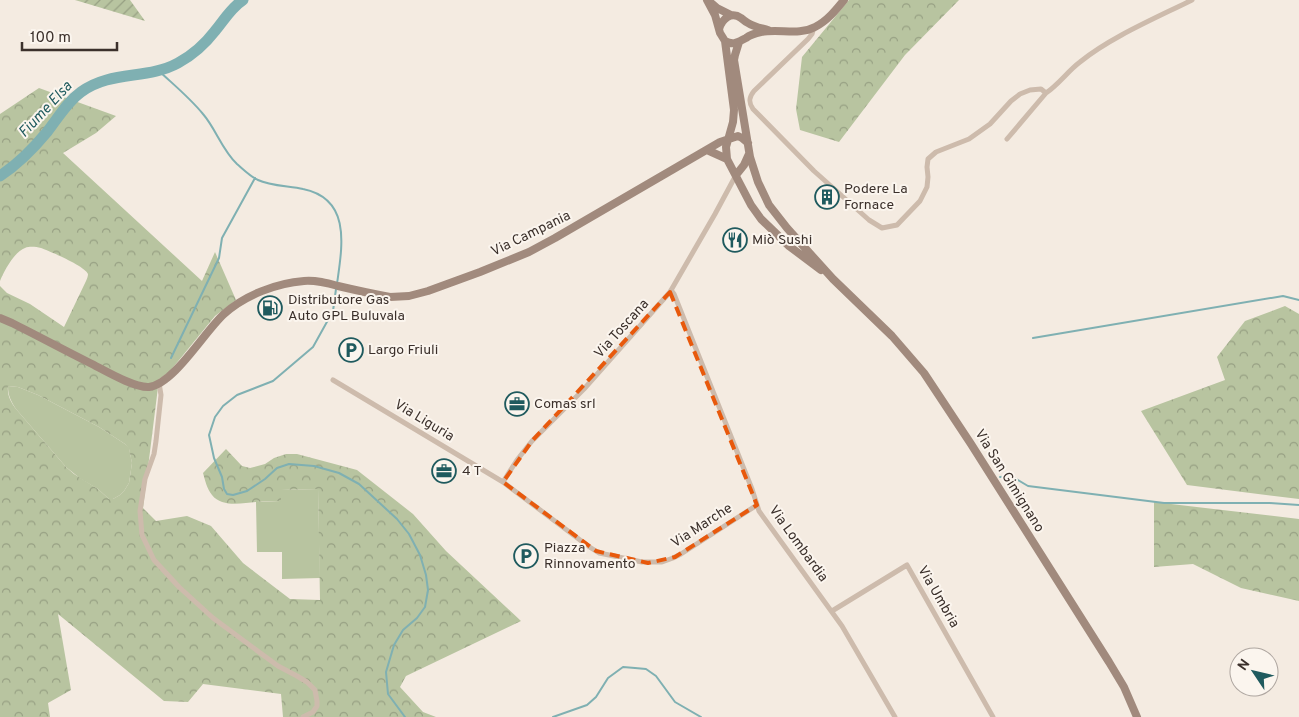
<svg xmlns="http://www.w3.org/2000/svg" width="1299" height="717" font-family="Overpass,sans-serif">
<defs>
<pattern id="forest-crowns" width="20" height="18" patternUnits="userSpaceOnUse" patternTransform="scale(1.25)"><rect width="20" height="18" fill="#b8c4a0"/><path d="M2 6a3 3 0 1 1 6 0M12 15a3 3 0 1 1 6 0" fill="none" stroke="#97a083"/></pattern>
<pattern id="garden-furrows" width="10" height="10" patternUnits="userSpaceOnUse" patternTransform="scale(1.25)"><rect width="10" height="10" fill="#b8c4a0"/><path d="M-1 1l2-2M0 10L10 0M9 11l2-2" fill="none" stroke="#97a083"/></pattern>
</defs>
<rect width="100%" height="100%" fill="#f4ebe1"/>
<path fill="#b8c4a0" d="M8,386l10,1 20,8 61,32 26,17 4,4 3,15 -3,20 -5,8 -4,4 -7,4h-4l-11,-10 -17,-10 -15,-12 -50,-58c-5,-8 -8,-13 -8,-23z
M318,489l2,89 -38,1v-27h-25l-1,-50 24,-1v-11z"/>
<path fill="url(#forest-crowns)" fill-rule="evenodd" d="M849,0h110l-54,55 -66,87 -39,-12 -4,-21 6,-52z
M39,88l77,28 -20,17 -33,20 139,128 13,-29 21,48 -21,16 -40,49 -6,7 -10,7 -16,129 13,13 31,-5 24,10 32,37 47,36 30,1 -2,-111 -37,1v11c-8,0 -16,0 -24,1 -14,1 -35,6 -45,-7 -5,-6 -7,-15 -9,-22l23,-24 16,17 8,2 15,-4 9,-6 12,-4h11l60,16 56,44 33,37 75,70 -115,55 -6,11 23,25 13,5h-153l-2,-23 -78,-10 -15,18 -24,-1 -106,-87 13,76 -23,13 2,14h-50v-431l7,7 23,11 34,23 22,-46c1,-2 2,-5 2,-7 -3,-8 -39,-23 -47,-26 -5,-1 -11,-2 -16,0 -10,3 -21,23 -25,33v-167zM8,386l10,1 20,8 61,32 26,17 4,5 3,14 -3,20 -5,8 -4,4 -7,4h-4l-11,-10 -24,-15 -8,-7 -50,-58c-5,-7 -9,-13 -8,-23z
M1285,306l14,8v185l-112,-14 -46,-74 84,-31 -8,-23 28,-36z
M1154,502l145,17v82l-58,-13 -48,-24 -39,3z"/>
<path fill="url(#garden-furrows)" d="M75,0h55l15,21z"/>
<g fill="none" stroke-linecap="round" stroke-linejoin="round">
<path stroke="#7fb0b2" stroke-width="2" d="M159,71c15,14 31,27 44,43 13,15 19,36 34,50 7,6 14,13 21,16 12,6 33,6 45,9 49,10 39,58 34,95
M336,289l-3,22 -20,36 -40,34 -36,14 -14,11 -8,11 -6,18 5,23 8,19 2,12 3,5 6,1 14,-4 18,-12 12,-11 12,-4 25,2 25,7 20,11 38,35 12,15 11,21 6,20 2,15 -3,17 -8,11 -14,12 -9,15 -8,27 2,22 17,23
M1033,338l250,-42 16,4
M171,358l48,-100 3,-20 33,-60
M1000,477l11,-1 17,10 136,17h106l29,2
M553,717l34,-12 9,-8 12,-19 15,-11 12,1 11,1 10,7 19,26 26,15"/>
<path stroke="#7fb0b2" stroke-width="11" d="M0,176c18,-12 33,-27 47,-44 11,-14 20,-30 34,-40 30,-22 66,-12 97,-29 15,-8 27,-19 37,-32 9,-11 16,-23 28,-31"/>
<path stroke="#cdbbac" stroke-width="5" d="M814,27l-2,7 -4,5 -54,52c-5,6 -6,11 -1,18l61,62 55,49 13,8 15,-3 23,-24 7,-14 1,-10 -1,-10 1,-8 8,-7 33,-13 21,-15 21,-23 9,-7 10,-4 11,-1 5,4c13,-9 22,-22 34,-31 31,-25 76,-44 112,-62
M1007,139l39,-46
M671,290l3,4 78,195 7,22 83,115 53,91
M333,380l170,102 85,64 11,7 10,2 33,7h20l11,-4 8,-4 76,-49
M159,383l2,12 -5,46 -2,13 -9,25 -5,32 2,24 12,25 25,27 34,31 65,48 19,10 10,6 8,8 2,11v5l-4,6 -10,5
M503,482l14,-22 15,-19 52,-52 86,-97 45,-78 21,-39
M832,611l75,-46 86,152"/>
<path stroke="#a18a7d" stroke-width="8" d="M707,0l8,15 5,18 5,8 9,69 -1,12 -7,25 1,12 24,46 10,14 28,27 32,24
M710,2l7,6 14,7
M719,29c3,-10 12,-18 22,-11 4,3 3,3 7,5 6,4 13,5 20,7
M725,41c9,5 13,1 21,-3 4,-3 10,-5 15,-6 18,-4 37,4 54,-5 12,-6 21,-17 29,-27
M739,42l-4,13 -1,5 16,97 8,25 11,23 18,23 46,51 59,57 32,37 47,71 138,218 15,25 13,30
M707,150l20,9
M736,175l8,-10 5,-11
M0,318l12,5c26,13 52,27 78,40 14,7 44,25 59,24 25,-3 56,-56 75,-73 21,-19 53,-31 80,-33 12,-1 23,2 34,5 17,4 35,8 52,11l19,-1 19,-5 52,-19 49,-20 26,-14 165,-96 18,-6 4,2 6,5"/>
</g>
<path fill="none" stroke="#e8590c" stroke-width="4" stroke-dasharray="10 6" stroke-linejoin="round" d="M670,292l87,213 -82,52 -27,6 -52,-12 -93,-69 29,-41z"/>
<defs>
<g id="building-ring" transform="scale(1.25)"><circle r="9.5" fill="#fbf5ee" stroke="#1f5a5e" stroke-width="1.5"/><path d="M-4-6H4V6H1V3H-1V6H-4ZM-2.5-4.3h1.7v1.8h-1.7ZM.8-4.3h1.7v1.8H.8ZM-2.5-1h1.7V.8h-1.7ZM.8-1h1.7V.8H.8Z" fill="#1f5a5e"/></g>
<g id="restaurant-ring" transform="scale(1.25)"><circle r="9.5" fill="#fbf5ee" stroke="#1f5a5e" stroke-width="1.5"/><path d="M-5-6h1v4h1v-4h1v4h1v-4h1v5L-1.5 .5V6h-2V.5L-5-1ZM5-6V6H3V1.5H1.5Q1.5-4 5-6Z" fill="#1f5a5e"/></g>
<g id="fuel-ring" transform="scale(1.25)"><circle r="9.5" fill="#fbf5ee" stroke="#1f5a5e" stroke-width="1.5"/><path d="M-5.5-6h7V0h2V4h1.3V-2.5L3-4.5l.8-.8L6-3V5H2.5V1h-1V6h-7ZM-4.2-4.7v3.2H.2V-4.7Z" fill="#1f5a5e"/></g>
<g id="parking-ring" transform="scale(1.25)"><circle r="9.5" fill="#fbf5ee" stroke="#1f5a5e" stroke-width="1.5"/><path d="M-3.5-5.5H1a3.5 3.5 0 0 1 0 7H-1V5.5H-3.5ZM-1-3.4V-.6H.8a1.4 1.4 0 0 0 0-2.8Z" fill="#1f5a5e"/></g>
<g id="office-ring" transform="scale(1.25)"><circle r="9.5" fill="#fbf5ee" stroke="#1f5a5e" stroke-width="1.5"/><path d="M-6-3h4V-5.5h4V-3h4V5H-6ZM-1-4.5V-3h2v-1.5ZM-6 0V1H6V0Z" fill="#1f5a5e"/></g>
</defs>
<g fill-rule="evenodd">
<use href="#building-ring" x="827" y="197"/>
<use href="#restaurant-ring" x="735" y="240"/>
<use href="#fuel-ring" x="270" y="308"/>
<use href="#parking-ring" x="351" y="350"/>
<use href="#office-ring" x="517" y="404"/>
<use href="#office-ring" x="444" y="471"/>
<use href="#parking-ring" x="526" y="556"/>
</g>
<g text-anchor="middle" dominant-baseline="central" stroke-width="4" stroke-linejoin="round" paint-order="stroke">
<g font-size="14" fill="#3b302b" stroke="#fbf5ee" text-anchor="start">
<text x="844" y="189">Podere La<tspan x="844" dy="16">Fornace</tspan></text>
<text x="752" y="240">Miò Sushi</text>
<text x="288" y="300">Distributore Gas<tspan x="288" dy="16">Auto GPL Buluvala</tspan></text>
<text x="368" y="350">Largo Friuli</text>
<text x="534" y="404">Comas srl</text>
<text x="462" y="471">4 T</text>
<text x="544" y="548">Piazza<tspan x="544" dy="16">Rinnovamento</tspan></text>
</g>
<g font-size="14" fill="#3b302b" stroke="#fbf5ee">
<text transform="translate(531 234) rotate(-26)">Via Campania</text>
<text transform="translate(622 329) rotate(-48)">Via Toscana</text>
<text transform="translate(424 421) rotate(31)">Via Liguria</text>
<text transform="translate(1009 481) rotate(58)">Via San Gimignano</text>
<text transform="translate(702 526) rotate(-33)">Via Marche</text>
<text transform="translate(798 544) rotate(54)">Via Lombardia</text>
<text transform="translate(938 597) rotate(60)">Via Umbria</text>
</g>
<g font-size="15" font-style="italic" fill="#1f5a5e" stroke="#fbf5ee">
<text transform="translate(46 110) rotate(-47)">Fiume Elsa</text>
</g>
</g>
<g transform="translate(1254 672) rotate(305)"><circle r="24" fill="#fbf5ee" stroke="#aea6a0"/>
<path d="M0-4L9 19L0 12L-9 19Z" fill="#1f5a5e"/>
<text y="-8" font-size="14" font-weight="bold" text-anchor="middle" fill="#3b302b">N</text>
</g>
<path d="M22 42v8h95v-8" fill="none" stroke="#3b302b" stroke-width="2.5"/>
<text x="30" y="42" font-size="15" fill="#3b302b" stroke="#fbf5ee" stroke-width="4" paint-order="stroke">100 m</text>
</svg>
